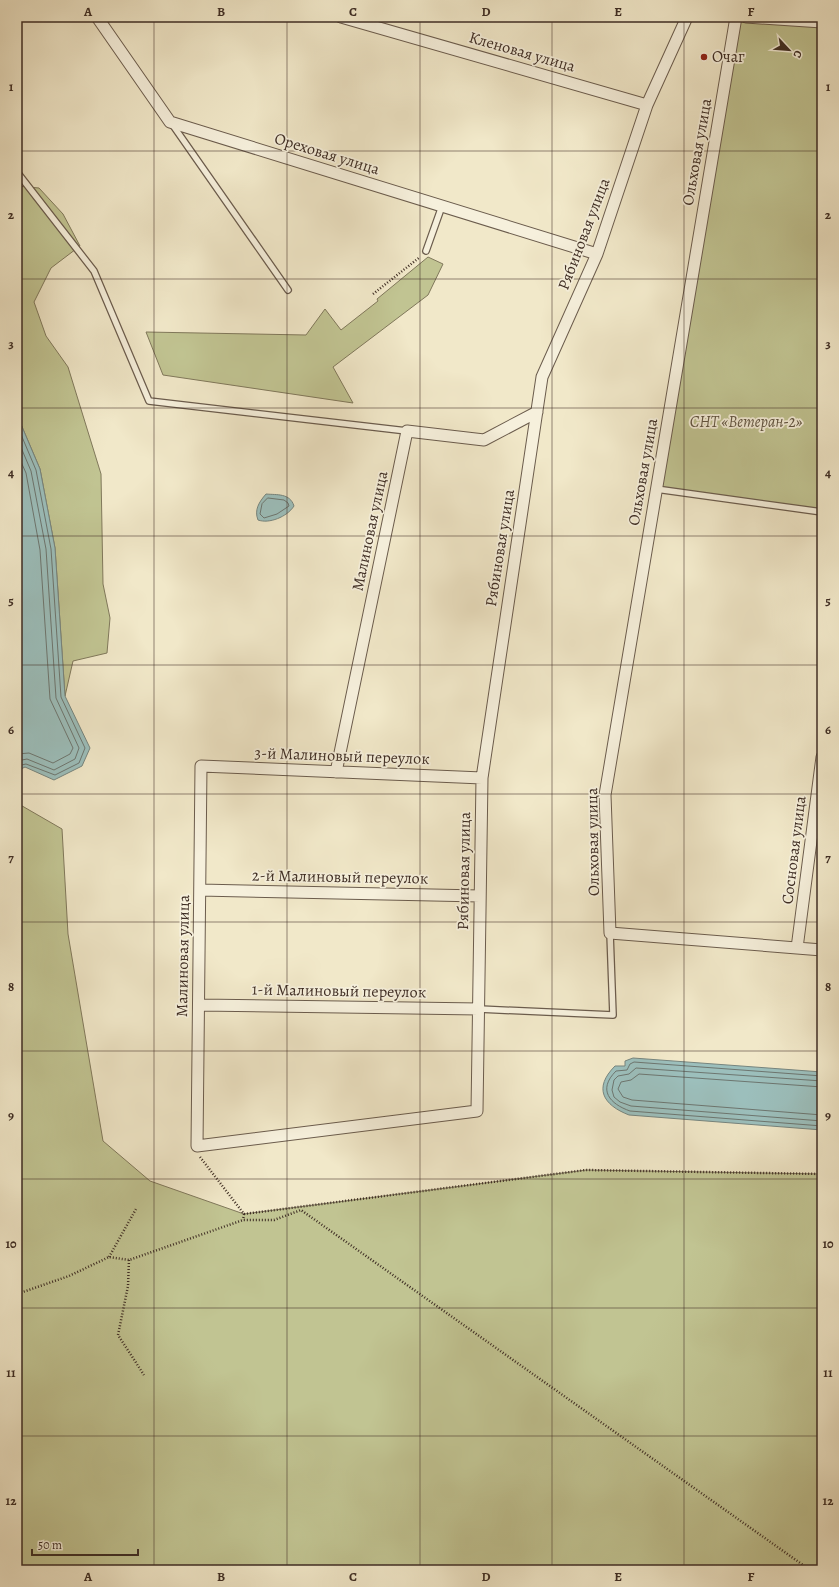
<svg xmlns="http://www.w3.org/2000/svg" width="839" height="1587" font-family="Alegreya,serif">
<rect width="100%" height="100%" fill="#f1e8c9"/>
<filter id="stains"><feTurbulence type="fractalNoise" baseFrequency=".005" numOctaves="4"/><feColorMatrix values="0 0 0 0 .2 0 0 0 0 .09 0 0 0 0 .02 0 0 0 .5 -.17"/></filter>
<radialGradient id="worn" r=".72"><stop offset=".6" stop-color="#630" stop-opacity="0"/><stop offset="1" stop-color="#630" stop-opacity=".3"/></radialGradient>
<path fill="#c1c492" stroke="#80785b" d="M736,17h86v495l-165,-23z
M17,186l22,2 24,26 17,32 -29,22 -17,34 12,34 22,31 33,107 2,110 7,34 -3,35 -34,8 -8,35 -10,-148 -15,-79 -23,-54z
M428,257l15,7 -15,31 -95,72 20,36 -190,-28 -17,-43 160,3 19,-26 16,21 37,-29 -1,-2z
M17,803l45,26 6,105 35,207 47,40 94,33 342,-44 236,4v396h-805z"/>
<path fill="#9cbfbc" stroke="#76857f" d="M17,415l23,54 15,79 10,148 25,52 -8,18 -28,14 -29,-13 -8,4z
M266,494c11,1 24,-1 28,12 -7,11 -25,18 -36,14 -4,-10 1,-18 8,-26z
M633,1058l189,14v58l-193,-15c-26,-10 -36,-27 -14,-49h10v-5z"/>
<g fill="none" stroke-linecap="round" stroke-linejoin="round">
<path stroke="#6d7670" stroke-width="1" d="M17,425l19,45 15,79 10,148 24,51 -6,15 -24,12 -29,-11 -9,2
M17,438l14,33 15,78 10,149 23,50 -4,11 -21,11 -27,-11 -10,2
M17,453l9,20 14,77 10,149 23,49 -3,6 -17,9 -24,-10 -12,1
M268,498l16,2 4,3 1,3 -12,8 -13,4 -4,-4 2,-10z
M822,1076l-188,-14 -4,2 -3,6 -11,1c-19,19 -6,33 14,40l192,15
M822,1081l-186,-13 -7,6 -11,2 -4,4 -2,10 2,7 6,5 11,4 191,15
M822,1087l-183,-13 -8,6 -10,2 -3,7 5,8 9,3 190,15"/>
<g stroke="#6b5c4d" stroke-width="8">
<path id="service" d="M172,124l116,166
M17,172l77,99 55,130 258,30
M426,251l16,-45
M656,489l166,23
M479,1009l134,6 -3,-82"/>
</g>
<g stroke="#6b5c4d" stroke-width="13">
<path id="minor" d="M97,17l73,105 427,132
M341,17l306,88
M736,17l-131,778 5,138 212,17
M746,17l76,5
M336,772l71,-341 77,9 53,-28
M482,778l-281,-12 -4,380 280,-35 5,-333 60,-401 55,-123 50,-149 40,-88
M200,890l280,6
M797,948l25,-191
M199,1005l280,4"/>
</g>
<path stroke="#3e2d24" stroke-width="2.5" stroke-dasharray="1 2" stroke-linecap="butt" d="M373,294l47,-37
M200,1157l44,57 -1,6
M244,1214l342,-44 236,4
M109,1257l27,-48
M129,1260l-1,26 -10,49 26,40
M17,1297l3,-4 49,-17 40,-19 20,3 114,-40h31l27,-10 509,360"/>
<use href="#service" stroke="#f6f0dc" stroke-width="5.5"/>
<use href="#minor" stroke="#f6f0dc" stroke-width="11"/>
</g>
<path fill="none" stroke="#3e2d24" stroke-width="1" stroke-opacity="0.55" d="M154,17v1553M287,17v1553M420,17v1553M552,17v1553M684,17v1553M17,151h805M17,279h805M17,408h805M17,536h805M17,665h805M17,794h805M17,922h805M17,1051h805M17,1179h805M17,1308h805M17,1436h805"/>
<circle fill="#8f2418" stroke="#f6f0dc" stroke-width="1.5" cx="704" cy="57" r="4"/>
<g text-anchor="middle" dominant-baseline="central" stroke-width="3.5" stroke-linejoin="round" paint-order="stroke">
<g font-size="16" fill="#3e2d24" stroke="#f6f0dc">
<text transform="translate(522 52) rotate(16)">Кленовая улица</text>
<text transform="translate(697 152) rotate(-80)">Ольховая улица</text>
<text transform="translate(327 154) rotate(17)">Ореховая улица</text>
<text transform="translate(584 234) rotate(-69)">Рябиновая улица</text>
<text transform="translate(643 472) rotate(-80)">Ольховая улица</text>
<text transform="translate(370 531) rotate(-78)">Малиновая улица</text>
<text transform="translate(500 548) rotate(-81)">Рябиновая улица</text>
<text transform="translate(342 756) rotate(2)">3-й Малиновый переулок</text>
<text transform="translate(593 842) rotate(-91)">Ольховая улица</text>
<text transform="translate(794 850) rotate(-83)">Сосновая улица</text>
<text transform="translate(464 871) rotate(-89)">Рябиновая улица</text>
<text transform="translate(340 877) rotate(1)">2-й Малиновый переулок</text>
<text transform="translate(183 956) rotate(-89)">Малиновая улица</text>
<text transform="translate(339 991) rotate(1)">1-й Малиновый переулок</text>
</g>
<g font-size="16" fill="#3e2d24" stroke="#f6f0dc" text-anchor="start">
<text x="712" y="57">Очаг</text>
</g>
<g font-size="16" font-style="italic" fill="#5f5340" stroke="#f6f0dc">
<text x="746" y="422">СНТ «Ветеран-2»</text>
</g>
</g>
<rect width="839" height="1587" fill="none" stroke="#f1e8c9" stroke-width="44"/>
<g transform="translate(789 50) rotate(116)" stroke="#f6f0dc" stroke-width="3" paint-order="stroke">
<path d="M0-3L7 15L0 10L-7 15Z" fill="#3e2d24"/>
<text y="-6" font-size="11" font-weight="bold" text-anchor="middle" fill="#3e2d24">С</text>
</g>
<path d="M32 1549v6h106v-6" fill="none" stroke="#3e2d24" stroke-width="2"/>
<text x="38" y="1549" font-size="12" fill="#3e2d24" stroke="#f6f0dc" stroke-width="3" paint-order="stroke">50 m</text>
<rect x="22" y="22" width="795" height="1543" fill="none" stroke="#3e2d24" stroke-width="1.5"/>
<g font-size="13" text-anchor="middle" font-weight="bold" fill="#3e2d24">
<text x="88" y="16">A</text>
<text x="221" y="16">B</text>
<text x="353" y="16">C</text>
<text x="486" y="16">D</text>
<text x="618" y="16">E</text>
<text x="751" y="16">F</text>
<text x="11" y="91">1</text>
<text x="828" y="91">1</text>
<text x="11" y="219">2</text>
<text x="828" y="219">2</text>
<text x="11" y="348">3</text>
<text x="828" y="348">3</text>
<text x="11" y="477">4</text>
<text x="828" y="477">4</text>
<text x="11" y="605">5</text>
<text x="828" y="605">5</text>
<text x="11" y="734">6</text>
<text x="828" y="734">6</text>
<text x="11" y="862">7</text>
<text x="828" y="862">7</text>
<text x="11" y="991">8</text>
<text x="828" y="991">8</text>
<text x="11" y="1120">9</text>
<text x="828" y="1120">9</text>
<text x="11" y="1248">10</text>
<text x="828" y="1248">10</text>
<text x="11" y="1377">11</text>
<text x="828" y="1377">11</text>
<text x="11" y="1505">12</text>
<text x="828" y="1505">12</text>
<text x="88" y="1581">A</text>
<text x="221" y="1581">B</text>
<text x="353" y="1581">C</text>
<text x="486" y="1581">D</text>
<text x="618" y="1581">E</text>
<text x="751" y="1581">F</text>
</g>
<rect width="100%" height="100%" filter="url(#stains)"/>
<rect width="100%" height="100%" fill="url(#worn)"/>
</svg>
